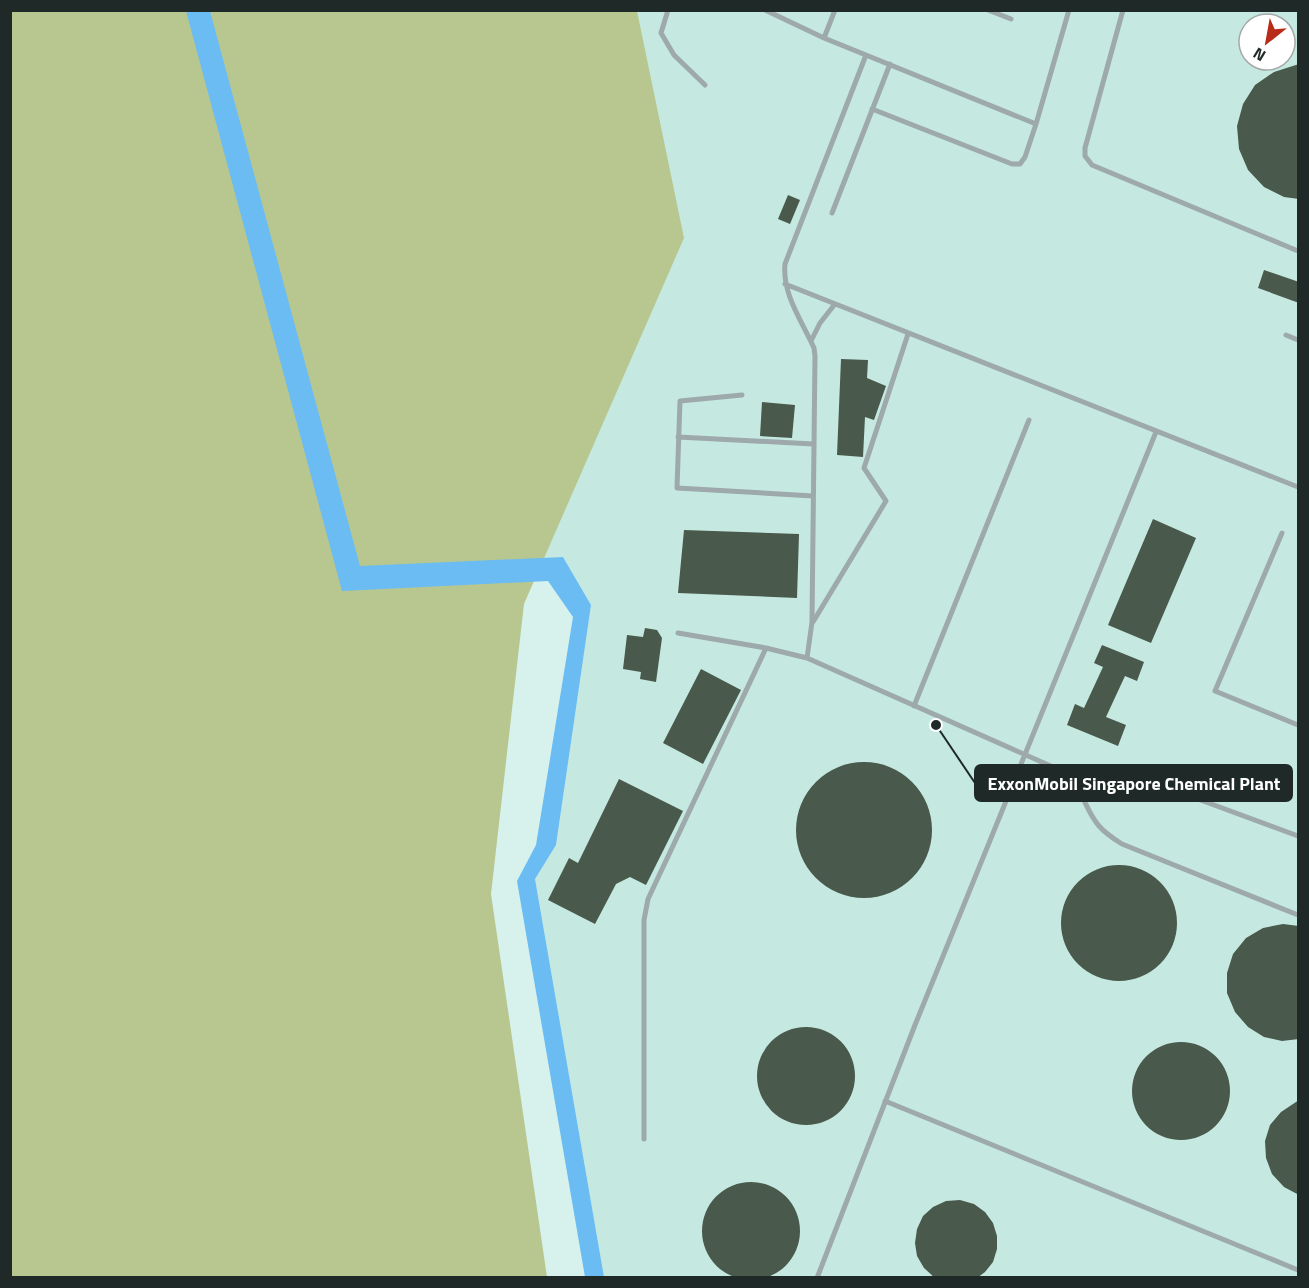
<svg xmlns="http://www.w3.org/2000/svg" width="1309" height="1288" font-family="'Titillium Web',sans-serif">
<rect width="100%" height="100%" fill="#d7f2ec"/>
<path fill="#c5e9e1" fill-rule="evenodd" d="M210,11h1088v1266h-694l-69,-398 21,-34 35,-240 -28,-48 -203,9zM1249,24h36v36h-36z"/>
<path fill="#b8c78f" d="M10,11h627l47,227 -160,366 -33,290 56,383h-536z"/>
<path fill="#6abcf3" d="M186,11h24l150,555 203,-9 28,48 -35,240 -21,34 69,398h-19l-68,-396 19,-36 37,-228 -25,-36 -206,10z"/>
<path fill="#49594c" d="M1299,64v135l-15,-2 -20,-10 -16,-17 -9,-21 -2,-23 6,-22 12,-19 19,-13z
M788,195l12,5 -10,24 -12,-5z
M1264,270l35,12v21l-41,-15z
M841,359l27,1 -1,18 19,8 -12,34 -9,-3 -2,40 -26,-2z
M762,402l33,3 -3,33 -32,-2z
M1153,519l43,19 -45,105 -43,-18z
M684,530l115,4 -2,64 -119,-5z
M645,628l12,2 5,8 -6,44 -16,-3 1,-7 -18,-3 4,-34 16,2z
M1102,645l42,17 -7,19 -12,-5 -19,41 20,8 -8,21 -51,-21 8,-21 9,4 19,-41 -9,-4z
M701,669l40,21 -38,74 -40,-21z
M796 830a68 68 0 1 1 136 0a68 68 0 1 1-136 0Z
M619,779l64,32 -37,74 -16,-8 -14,7 -21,40 -47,-24 21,-42 9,5z
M1061 923a58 58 0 1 1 116 0a58 58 0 1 1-116 0Z
M1283,924l16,2v113l-17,2 -18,-4 -16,-10 -13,-15 -8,-19v-20l6,-19 13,-16 17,-10z
M757 1076a49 49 0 1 1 98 0a49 49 0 1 1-98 0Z
M1132 1091a49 49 0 1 1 98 0a49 49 0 1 1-98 0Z
M1299,1100v95l-15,-8 -12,-13 -6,-16 -1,-17 5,-16 11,-13z
M702 1231a49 49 0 1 1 98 0a49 49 0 1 1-98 0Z
M960,1200l14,4 11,8 8,11 4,13v13l-4,13 -8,10 -8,6h-42l-11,-10 -7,-12 -2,-13 2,-14 6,-13 10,-9 13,-6z"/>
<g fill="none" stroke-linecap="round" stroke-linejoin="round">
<path stroke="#9da9ab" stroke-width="5" d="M668,10l-7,23 13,22 31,30
M765,10l59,28 212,86
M988,10l23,9
M1123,10l-38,138v8l7,9 206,86
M824,38l11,-28
M872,109l140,55h8l5,-7 11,-33 33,-114
M832,213l58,-149
M785,284l513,203
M1286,335l12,5
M811,341l9,-18 15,-19
M742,395l-62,6 -3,87 136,8
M678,437l135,7
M1282,533l-67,158 83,34
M813,622l73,-121 -22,-33 44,-134
M678,633l88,15 41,10 255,113c20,13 22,38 37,55 6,7 15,13 23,18l176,71
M807,658l5,-36 3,-266 -1,-8c-12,-27 -32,-54 -29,-84l81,-209
M914,706l115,-286
M1168,788l130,48
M885,1101l413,169
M644,1139v-219l4,-21 118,-251
M817,1278l98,-253 241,-593"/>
</g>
<path fill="none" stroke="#1f2927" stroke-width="2" d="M936 725L975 783"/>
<circle fill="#1f2927" stroke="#fff" stroke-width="2" cx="936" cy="725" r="6"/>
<rect fill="#1f2927" stroke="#1f2927" stroke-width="2" x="975" y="765" width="317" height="36" rx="6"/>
<g font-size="18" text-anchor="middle" font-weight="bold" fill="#fff">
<text x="1134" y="790">ExxonMobil Singapore Chemical Plant</text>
</g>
<rect width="1309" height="1288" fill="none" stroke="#1f2927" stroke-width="24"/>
<g transform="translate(1267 42) rotate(211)"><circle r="28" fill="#ffffff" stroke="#a5a9a9" stroke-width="1.5"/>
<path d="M0-4.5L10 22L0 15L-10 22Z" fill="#b72b17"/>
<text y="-9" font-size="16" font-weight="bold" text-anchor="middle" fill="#1f2927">N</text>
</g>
</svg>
